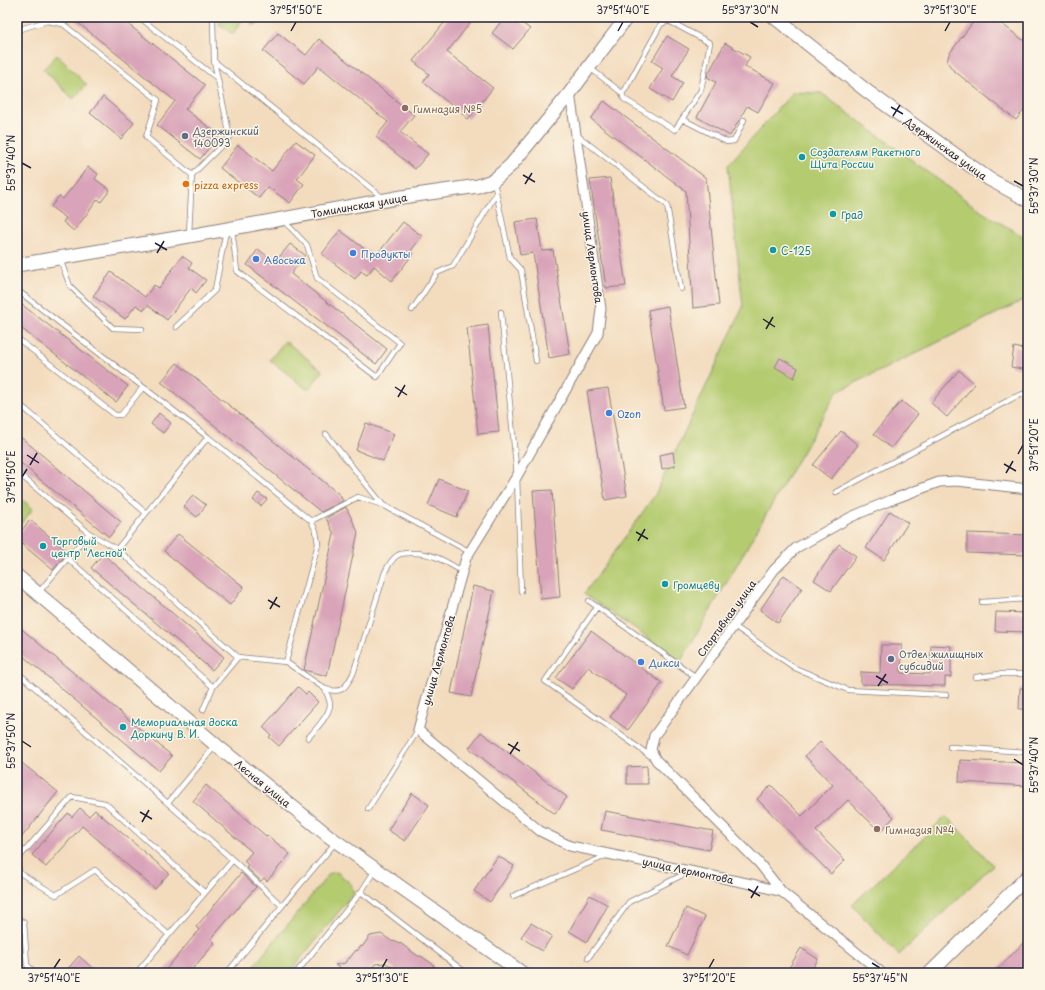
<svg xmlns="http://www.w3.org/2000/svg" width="1045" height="990" font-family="'Playpen Sans',sans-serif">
<rect width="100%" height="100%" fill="#fcf5e5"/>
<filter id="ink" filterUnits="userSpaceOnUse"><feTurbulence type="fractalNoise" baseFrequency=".025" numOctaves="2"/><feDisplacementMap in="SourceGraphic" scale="8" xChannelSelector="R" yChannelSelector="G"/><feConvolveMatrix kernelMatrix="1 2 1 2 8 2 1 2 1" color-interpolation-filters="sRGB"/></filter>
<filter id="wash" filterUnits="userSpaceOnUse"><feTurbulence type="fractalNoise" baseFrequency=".012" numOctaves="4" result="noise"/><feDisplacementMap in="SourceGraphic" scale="16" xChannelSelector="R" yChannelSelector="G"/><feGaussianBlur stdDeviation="0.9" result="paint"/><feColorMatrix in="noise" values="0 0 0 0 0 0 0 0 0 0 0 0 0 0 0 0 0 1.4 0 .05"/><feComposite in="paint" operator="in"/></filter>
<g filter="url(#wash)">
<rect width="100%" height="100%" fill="#f3dcbe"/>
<path fill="#b4cb6f" stroke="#6b7655" d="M224,17h20l-11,17 -14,-10z
M57,55l30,30 -14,14 -30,-30z
M793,92l28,1 161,119 46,27v59l-191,94 -156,269 -97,-67 71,-99 88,-188 -15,-142z
M285,341l38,30 -15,19 -38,-30z
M17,495l16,14 -15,18 -1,-1z
M946,816l47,49 -94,90 -47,-50z
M337,872l14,12 3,9 -65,80h-41l82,-100z"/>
<path fill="#8faf62" stroke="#58684e" d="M251,17h30l-29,8z"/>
<g id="blocks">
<path fill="#d9a4b9" d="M71,17h48l86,68 -20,24 34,26 -19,24 -43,-34 18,-24z
M449,17h26l-28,35 46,36 -25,31 -45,-37 6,-8 -16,-13z
M505,17h9l16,12 -17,20 -21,-16z
M977,17h16l35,27v61l-12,15 -63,-50 -6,-8 2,-8z
M278,33l28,22 13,-16 95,76 -14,17 28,22 -13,15 -39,-32 12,-15 -69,-56 -15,18 -41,-33z
M667,36l22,13 -17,27 11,7 -11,19 -22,-13 13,-21 -11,-7z
M725,43l25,14 -5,9 30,17 -17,29 -11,-6 -17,30 -33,-19 19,-35 -9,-5 1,-3z
M103,97l31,26 -13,16 -31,-26z
M604,101l102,77 13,127 -26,3 -7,-117 -95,-72z
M296,141l19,14 -18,24 7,5 -14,19 -22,-16 -9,11 -39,-30 18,-23 34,26z
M88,167l10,7 -3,5 15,11 -9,12 -3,-3 -24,32 -11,-9 3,-4 -15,-11 8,-11 4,3z
M610,178l16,108 -20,2 -16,-108z
M537,219l5,32 11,-1 17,104 -21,4 -16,-105 -13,2 -5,-33z
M403,222l19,14 -12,16 3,2 -21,27 -18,-15 -7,9 -6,-4 -6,8 -33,-25 18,-24 35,27z
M290,244l15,11 -14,19 96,75 -11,15 -129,-99 11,-16 17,13z
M182,256l10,7 -3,5 17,12 -10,13 -5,-5 -24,32 -19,-15 -4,5 -8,-5 -11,14 -32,-23 18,-24 34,25 9,-12 5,3z
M17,301l111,85 -12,16 -99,-77z
M668,306l16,101 -20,3 -16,-100z
M488,325l11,107 -21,2 -11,-106z
M1014,347l14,3v20l-17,-3z
M780,358l18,10 -4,10 -19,-11z
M177,363l163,132 3,6 -22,11 -160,-130z
M959,370l16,14 -28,33 -16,-14z
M608,388l19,108 -22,4 -18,-109z
M901,401l17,13 -27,34 -17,-14z
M159,413l12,10 -8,10 -12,-9z
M366,423l28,11 -11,27 -27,-11z
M841,431l17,14 -27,34 -18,-14z
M17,434l104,88 -12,15 -92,-77z
M673,452l2,14 -13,3 -2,-14z
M439,479l29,12 -11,26 -29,-12z
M552,490l8,107 -19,2 -8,-108z
M258,493l9,6 -6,7 -8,-6z
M193,495l13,10 -9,12 -13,-10z
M346,507l12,25 -31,144 -23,-6 30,-136 -8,-16z
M890,511l18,12 -24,37 -18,-12z
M30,520l38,32 -15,18 -36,-30v-4z
M967,533l61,2v20l-61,-2z
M178,534l66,53 -14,18 -66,-54z
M839,544l17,12 -25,35 -17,-11z
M103,554l121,103 -12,13 -121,-102z
M784,575l18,13 -24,35 -18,-13z
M473,586l21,5 -23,106 -20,-4z
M996,612l32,1v19l-33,-1z
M17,625l155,131 -13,15 -142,-120z
M591,631l71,52 -34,47 -18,-13 16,-22 -38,-28 -16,22 -16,-11z
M881,645h21l-1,28 29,1 1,-29 20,1v31h-6v9l-84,-2v-12l19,1z
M298,687l8,7 2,-2 10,10 -39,44 -10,-9 2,-2 -8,-8z
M1020,688h8v21h-9z
M481,732l86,65 -12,17 -86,-66z
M820,742l74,75 -14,15 -32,-32 -32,31 29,29 -14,14 -74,-75 14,-14 31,31 31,-31 -28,-29z
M17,759l41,33 -41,51z
M960,760l68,3v23l-69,-4z
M647,766l1,18h-21v-17z
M206,785l60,51 1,-1 23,19 -23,27 -3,-3 -3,3 -15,-14 2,-2 -4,-4 8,-9 -59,-51z
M412,793l17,12 -24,36 -17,-11z
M80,808l9,8 6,-6 74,63 -14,16 -73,-63 -36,41 -14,-12 36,-42 4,4z
M605,811l108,20 -4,19 -108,-20z
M498,856l16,10 -24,36 -16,-11z
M241,873l15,14 -45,52 4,4 -26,30h-26l36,-43 -3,-3z
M590,895l18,10 -21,37 -18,-11z
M686,908l19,9 -18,38 -19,-9z
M531,923l21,13 -10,15 -21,-14z
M381,934l12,8 1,-1 5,3 1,-1 18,13h3l13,9 -1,1 9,7h-50l3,-4 -9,-6 -11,1 -7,9h-32l4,-5 -5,-3 10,-2 3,-5 1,1 7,-9 1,1 4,-5 1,1 8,-11z
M1028,938v31l-4,4h-30z
M801,948l17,11 -8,14h-24z
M79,956l19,17h-34z"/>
</g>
</g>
<g filter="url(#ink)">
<use href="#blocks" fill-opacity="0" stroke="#8a7f7c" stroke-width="1"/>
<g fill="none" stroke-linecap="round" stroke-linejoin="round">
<g stroke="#8a7f7c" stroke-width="6">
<path id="lane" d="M139,17l79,62
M17,30l30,-9 16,3 95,76 -12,37 46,38
M214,61l169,137
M590,68l32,25 2,6 51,31 26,-40 9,-47 -41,-22 -8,3 -36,66 -3,3
M682,119l45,23 7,-1 10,-21
M577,135l90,70 14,84
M494,182l16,76 11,12 15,91
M232,229l5,42 140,106 23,-34 -83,-65 -10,-33 -23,-24
M189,234l3,-59 38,-38 -16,-76 -1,-42 2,-2
M60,259l10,27 43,42 29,1
M17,290l191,147 103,84 5,10 2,13 -32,118 -48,-5 -121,-108 -28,-16 -72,-61
M412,310l25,-37 16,-7 43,-72
M501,312l16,164 4,115
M176,327l39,-37 11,-60
M17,338l98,77h6l22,-28
M17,402l129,111
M836,492l179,-95 13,-5
M383,505l87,47
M311,521l47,-24 25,8 -57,-71
M117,549l91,-112
M67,558l146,129 25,-30
M39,592l50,-59
M589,601l107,76
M982,602l46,-3
M597,607l-52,74 108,77
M734,626l61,42 53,22 98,5
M286,662l39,27c18,5 20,-1 28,-15l32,-102c4,-7 6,-13 13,-17 4,-2 8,-2 12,-2 22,-1 35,8 53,19
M17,672l216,188 49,46
M976,677l24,-3h28
M203,710l10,-23
M308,738c7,-8 21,-22 22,-33 0,-5 -3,-11 -5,-16
M950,747l78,5
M168,803l47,-57
M368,809l50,-79
M17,860l55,-63 33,6 100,90
M17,863l3,10 36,22 39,-25 74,65
M361,892l105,81
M513,896l95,-41
M17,917l7,6 3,42 9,8
M588,958l41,-56 59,-30
M138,973v-2l95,-111
M227,973l55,-67 54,-64
M296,973l65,-81 14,-22"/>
</g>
<g stroke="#8a7f7c" stroke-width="11">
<path id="street" d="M570,93l31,216 -3,24 -81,143 -51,82 -48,172 122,101 30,15 186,39 26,7 100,81
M782,892l-23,-29 -103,-103 -5,-10 3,-14 120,-166 22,-22 55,-31 40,-17 48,-18 18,-1 71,8"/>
</g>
<g stroke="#8a7f7c" stroke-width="15">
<path id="secondary" d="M774,17l94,75 121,87 39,21
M17,265l172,-29 213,-39 76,-11 16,-6 17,-15 59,-72 19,-26 38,-50
M17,576l199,169 114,92 192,136
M930,973l98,-97"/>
</g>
<use href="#lane" stroke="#fff" stroke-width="4.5"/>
<use href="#street" stroke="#fff" stroke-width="9"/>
<use href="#secondary" stroke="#fff" stroke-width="13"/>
</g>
</g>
<path fill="none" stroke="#22223b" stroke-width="1.5" d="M750,22l8,5M291,31l5,-9M618,31l5,-9M945,31l5,-9M891,107l12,7M893,116l7,-11M22,163l9,5M523,175l12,7M1014,181l9,5M525,184l7,-11M155,243l12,7M157,253l7,-12M763,319l12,8M766,329l7,-12M395,387l12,8M398,397l7,-12M1018,454l5,-9M27,455l12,8M1004,464l12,7M30,465l7,-12M1006,473l7,-12M22,477l5,-8M636,532l12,7M638,541l7,-12M268,600l12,7M270,609l7,-12M876,676l12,7M878,686l8,-12M22,741l9,6M508,744l12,7M510,754l8,-12M1014,759l9,6M140,812l12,7M142,822l7,-12M748,889l12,7M751,898l7,-12M872,963l8,5M54,968l6,-9M382,968l5,-9M709,968l5,-9"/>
<g fill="#8d6e63" stroke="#fcf5e5" stroke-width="1.5">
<circle cx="405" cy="108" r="4"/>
<circle cx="877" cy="829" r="4"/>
</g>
<g fill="#5c6f8a" stroke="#fcf5e5" stroke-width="1.5">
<circle cx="185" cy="136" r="4"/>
<circle cx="891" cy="659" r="4"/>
</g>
<g fill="#0f9aa8" stroke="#fcf5e5" stroke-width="1.5">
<circle cx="802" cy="157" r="4"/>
<circle cx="833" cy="214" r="4"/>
<circle cx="773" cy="250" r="4"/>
<circle cx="43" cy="546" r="4"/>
<circle cx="665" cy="584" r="4"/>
<circle cx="123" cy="727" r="4"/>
</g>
<circle fill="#e8710a" stroke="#fcf5e5" stroke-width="1.5" cx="186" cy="184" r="4"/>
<g fill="#3f7fe0" stroke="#fcf5e5" stroke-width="1.5">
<circle cx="353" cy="253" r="4"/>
<circle cx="256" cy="259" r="4"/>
<circle cx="609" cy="413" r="4"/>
<circle cx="641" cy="662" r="4"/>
</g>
<g text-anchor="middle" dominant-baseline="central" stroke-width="3" stroke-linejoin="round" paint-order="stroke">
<g font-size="10" fill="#785e54" stroke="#fcf5e5" text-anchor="start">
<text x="413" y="108">Гимназия №5</text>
<text x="885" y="829">Гимназия №4</text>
</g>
<g font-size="10" fill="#4e5e75" stroke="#fcf5e5" text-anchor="start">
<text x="193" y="130">Дзержинский<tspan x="193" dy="12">140093</tspan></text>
<text x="899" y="653">Отдел жилищных<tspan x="899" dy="12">субсидий</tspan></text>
</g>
<g font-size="10" fill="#22223b" stroke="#fcf5e5">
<text transform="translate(946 148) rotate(36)">Дзержинская улица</text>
<text transform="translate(359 205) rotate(-10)">Томилинская улица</text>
<text transform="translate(593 257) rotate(82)">улица Лермонтова</text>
<text transform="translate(726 618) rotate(-54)">Спортивная улица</text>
<text transform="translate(438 660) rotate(-74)">улица Лермонтова</text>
<text transform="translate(263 783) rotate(39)">Лесная улица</text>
<text transform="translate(688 870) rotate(12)">улица Лермонтова</text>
</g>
<g font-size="10" fill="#0d838f" stroke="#fcf5e5" text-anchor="start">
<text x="810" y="151">Создателям Ракетного<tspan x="810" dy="12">Щита России</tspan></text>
<text x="841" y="214">Град</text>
<text x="781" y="250">С-125</text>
<text x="51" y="540">Торговый<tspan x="51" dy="12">центр "Лесной"</tspan></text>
<text x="673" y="584">Громцеву</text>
<text x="131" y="721">Мемориальная доска<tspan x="131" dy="12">Доркину В. И.</tspan></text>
</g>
<g font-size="10" fill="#c56008" stroke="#fcf5e5" text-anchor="start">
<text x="194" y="184">pizza express</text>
</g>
<g font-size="10" fill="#366cbe" stroke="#fcf5e5" text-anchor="start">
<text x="361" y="253">Продукты</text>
<text x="264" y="259">Авоська</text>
<text x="617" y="413">Ozon</text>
<text x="649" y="662">Дикси</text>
</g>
</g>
<rect width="1045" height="990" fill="none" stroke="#fcf5e5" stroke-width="44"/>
<rect x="22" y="22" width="1001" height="946" fill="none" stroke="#22223b" stroke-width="1.5"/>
<g font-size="10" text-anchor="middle" fill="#22223b">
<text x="296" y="14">37°51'50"E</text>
<text x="623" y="14">37°51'40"E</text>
<text x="750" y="14">55°37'30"N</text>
<text x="950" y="14">37°51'30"E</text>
<text transform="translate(11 163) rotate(-90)" y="4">55°37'40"N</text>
<text transform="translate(1034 186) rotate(-90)" y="4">55°37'30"N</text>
<text transform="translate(1034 445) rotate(-90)" y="4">37°51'20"E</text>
<text transform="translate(11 477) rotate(-90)" y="4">37°51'50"E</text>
<text transform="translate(11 741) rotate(-90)" y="4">55°37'50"N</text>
<text transform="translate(1034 765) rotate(-90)" y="4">55°37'40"N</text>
<text x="54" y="982">37°51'40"E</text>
<text x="382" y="982">37°51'30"E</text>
<text x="709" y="982">37°51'20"E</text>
<text x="880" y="982">55°37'45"N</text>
</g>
</svg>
